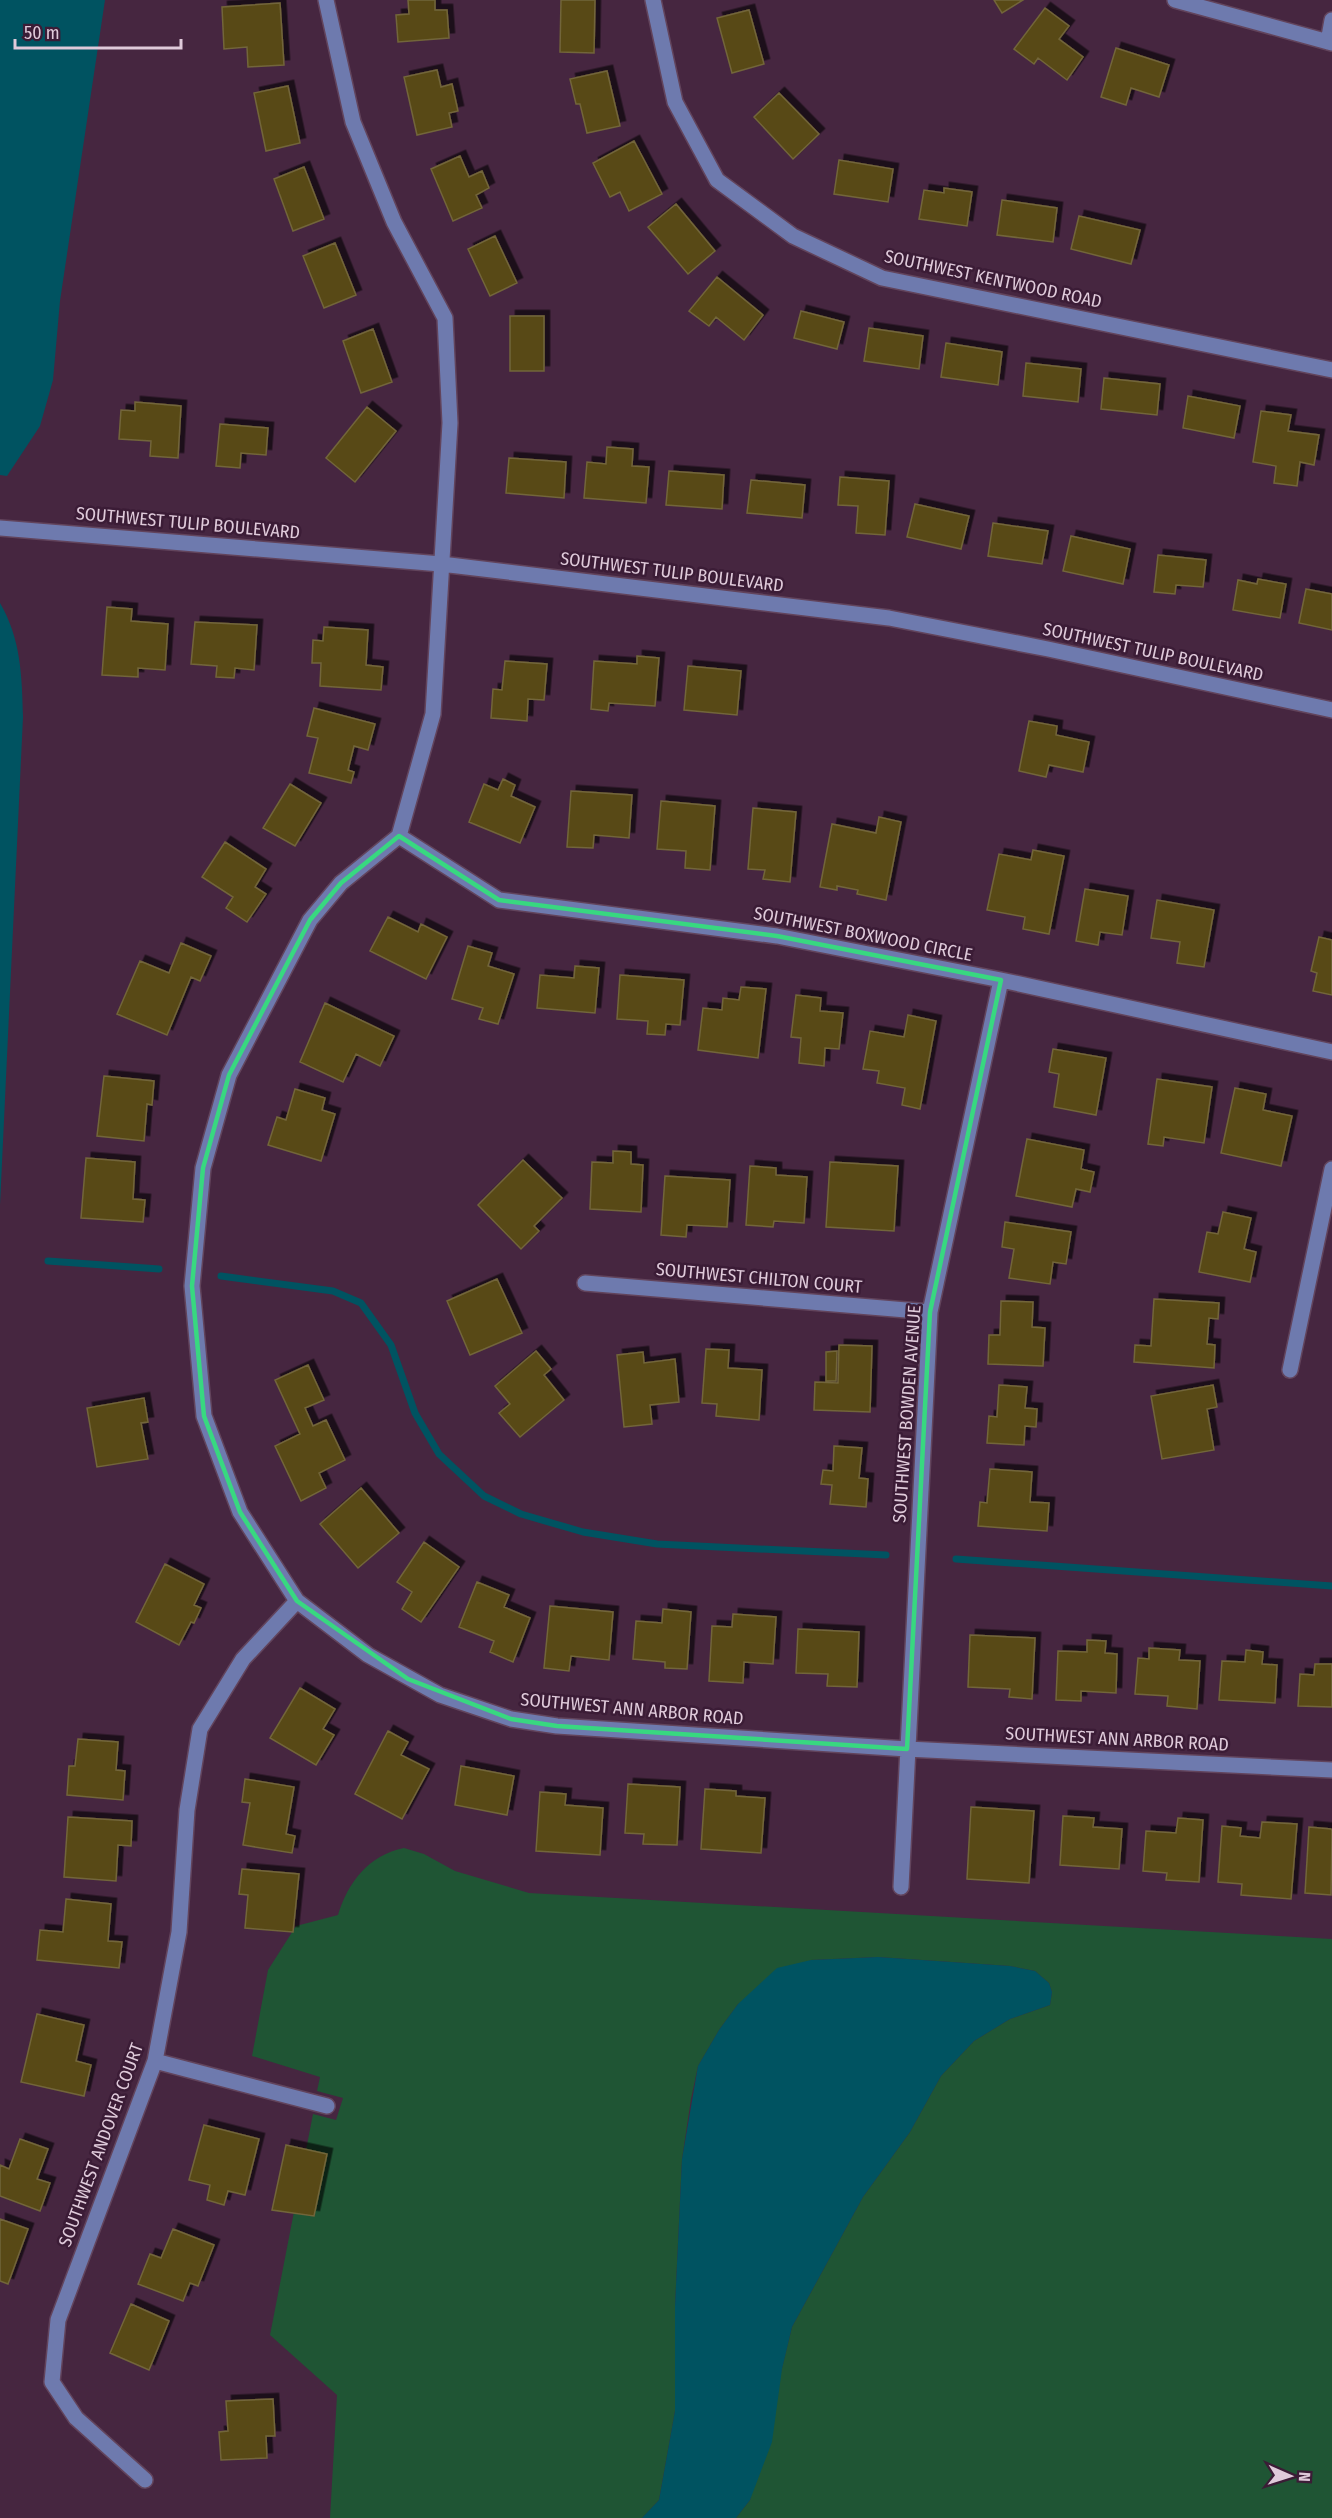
<svg xmlns="http://www.w3.org/2000/svg" width="1332" height="2518" font-family="'Fira Sans Condensed',sans-serif">
<defs>
<filter id="shadow"><feDropShadow dx="5.5" dy="-5.5" stdDeviation="0" flood-color="#0009"/></filter>
</defs>
<rect width="100%" height="100%" fill="#462640"/>
<path fill="#1f5534" d="M404,1848l20,6 31,17 74,22 803,46v579h-596l14,-18 42,-173 71,-130 47,-65 31,-56 33,-35 36,-22 40,-14 2,-13 -3,-9 -14,-12 -25,-5 -132,-9 -67,3 -73,44 -19,26 -21,36 -7,33 -9,60 -7,147v105l-16,89 -17,18h-312l7,-123 -67,-60 43,-221 23,6 7,-22 -26,-7 3,-14 -68,-21 16,-86 28,-44 42,-11c10,-33 31,-60 66,-67z"/>
<path fill="#005361" d="M0,0h105l-45,301 -7,79 -13,46 -33,50 -7,-1z
M0,603c21,36 22,73 23,114l-23,488z
M878,1957l132,9 25,5 14,12 3,9 -2,13 -40,14 -36,22 -33,35 -31,56 -47,65 -71,130 -10,42 -10,73 -22,58 -14,18h-94l17,-18 16,-89v-105l7,-147 16,-93 21,-36 19,-26 39,-36 34,-8z"/>
<g fill="none" stroke-linecap="round" stroke-linejoin="round">
<path stroke="#005361" stroke-width="7" d="M48,1261l111,8
M221,1276l112,15 28,12 30,42 24,68 24,41 45,42 37,18 62,18 74,12 229,11
M956,1559l376,27"/>
</g>
<path fill="#584a15" stroke="#72653a" stroke-width="1.5" filter="url(#shadow)" d="M408,0h27v10h12l2,28 -51,4 -2,-27 13,-1z
M561,0h34l-1,53 -34,-1z
M994,0h29l-21,13z
M280,3l4,62 -36,2 -1,-20 -23,2 -2,-42z
M1045,8l24,18 -10,13 24,18 -16,23 -29,-22 -4,6 -20,-15z
M749,10l15,54 -32,9 -15,-55z
M1116,48l53,17 -10,32 -28,-9 -5,17 -25,-8z
M437,70l4,17 11,-3 6,27 -9,2 3,14 -35,8 -13,-58z
M607,71l13,55 -33,7 -7,-29h-4l-6,-25z
M288,86l12,57 -34,8 -12,-58z
M779,93l40,41 -26,25 -39,-42z
M634,141l28,53 -33,17 -9,-19 -10,5 -17,-34z
M460,156l9,21 13,-6 7,17 -13,7 6,13 -29,13 -22,-52z
M839,160l54,9 -5,33 -54,-8z
M304,167l20,52 -31,12 -19,-52z
M944,188l28,4 -5,34 -48,-7 5,-29 20,3z
M1002,200l55,8 -4,34 -56,-7z
M676,204l39,47 -27,23 -40,-47z
M1079,216l61,14 -9,34 -60,-15z
M495,236l22,47 -27,13 -22,-47z
M335,243l21,52 -32,13 -21,-52z
M717,277l46,38 -19,25 -28,-23 -7,9 -20,-15z
M801,311l43,11 -7,27 -43,-11z
M510,316h34v55h-34z
M869,328l54,8 -4,33 -55,-8z
M373,329l19,53 -31,11 -18,-52z
M946,343l56,9 -4,33 -57,-8z
M1026,363l55,6 -3,33 -55,-6z
M1104,378l56,6 -3,31 -56,-6z
M1188,396l52,10 -6,32 -51,-10z
M135,402l46,4 -3,52 -28,-2 1,-15 -32,-2 2,-29 14,1z
M367,407l29,24 -41,51 -29,-24z
M1261,411l30,4 -3,16 31,4 -5,30 -14,-3 -3,24 -23,-3 2,-17 -23,-4z
M220,424l48,4 -2,27 -25,-2 -1,15 -24,-2z
M607,447l26,2 -1,17 17,1 -3,36 -62,-5 3,-36 19,2z
M509,458l57,4 -2,36 -58,-5z
M669,471l55,4 -2,34 -56,-4z
M840,477l49,4 -4,54 -29,-2 2,-27 -20,-1z
M751,480l54,5 -3,33 -55,-5z
M915,504l54,12 -8,33 -54,-12z
M993,523l55,8 -6,33 -54,-8z
M1071,536l59,13 -7,35 -60,-13z
M1158,555l48,5 -3,27 -27,-2 -1,9 -21,-2z
M1258,579l28,5 -6,34 -47,-8 5,-30 19,4z
M1306,589l26,5v36l-33,-7z
M107,607l25,2 -1,12 37,3 -3,46 -27,-2v9l-36,-2z
M195,622l62,3 -3,45 -19,-2 -1,10 -18,-1 1,-11 -26,-2z
M324,627l44,3 -2,35 17,2 -2,23 -61,-4 1,-23h-9l1,-23 10,1z
M637,656l22,2 -4,48 -46,-3 -1,8 -17,-2 3,-48 43,3z
M505,661l42,3 -3,36 -16,-1 -1,22 -36,-3 2,-29 9,1z
M688,666l53,5 -4,44 -53,-5z
M314,708l61,16 -7,26 -14,-4 -6,24 6,2 -3,11 -42,-10 9,-35 -11,-2z
M1029,721l28,5 -1,9 33,7 -6,30 -34,-7 -3,12 -27,-6z
M503,779l12,6 -4,11 24,11 -15,36 -51,-21 15,-38 14,6z
M290,784l31,19 -26,43 -32,-18z
M571,791l61,4 -3,43 -35,-3 -1,13 -26,-1z
M661,801l54,5 -5,64 -25,-2 1,-17 -29,-2z
M753,808l43,4 -6,70 -27,-3 2,-9 -17,-1z
M879,817l22,5 -15,78 -29,-6 1,-4 -21,-4v4l-17,-3 12,-63 44,9z
M225,842l41,27 -11,18 11,7 -19,28 -21,-14 7,-11 -31,-20z
M1033,850l31,6 -15,78 -26,-5 2,-12 -38,-7 12,-56 32,6z
M1085,889l43,7 -6,39 -22,-3 -2,13 -22,-4z
M1157,900l57,10 -10,57 -27,-4 3,-21 -29,-4z
M388,917l30,15 3,-8 26,13 -21,42 -56,-28z
M1319,937l13,3v55l-19,-4 4,-18 -6,-2z
M181,943l30,13 -11,25 -9,-4 -24,58 -50,-21 23,-53 29,12z
M468,946l24,7 -4,13 26,8 -16,50 -19,-5 4,-11 -31,-9z
M575,966l24,2 -4,45 -58,-5 3,-33 34,3z
M620,975l64,5 -4,45 -14,-1 -1,11 -18,-1 1,-13 -31,-2z
M741,987l25,2 -8,69 -60,-8 5,-42 19,2 1,-12 16,2z
M796,995l25,3 -1,13 23,2 -4,36 -14,-1 -1,18 -25,-3 2,-25 -10,-1z
M325,1003l69,33 -14,30 -24,-12 -13,28 -43,-20z
M908,1015l28,6 -16,88 -18,-4 3,-17 -28,-5 2,-12 -16,-2 7,-38 34,6z
M1053,1049l53,9 -10,57 -42,-8 5,-33 -10,-2z
M104,1076l50,5 -2,24 -5,-1 -3,37 -47,-5z
M1157,1079l55,8 -8,56 -40,-6 -1,9 -15,-2z
M1235,1088l31,6 -3,16 29,6 -11,50 -60,-13z
M295,1089l30,9 -3,12 13,4 -14,47 -53,-16 9,-28 9,3z
M1027,1139l57,11 -3,19 13,3 -4,20 -14,-3 -4,18 -56,-11z
M613,1151l18,1v12l12,1 -2,47 -51,-3 2,-47 21,1z
M86,1158l49,4 -2,37 12,1 -2,22 -62,-4z
M523,1160l39,38 -28,28 5,5 -18,18 -43,-44z
M830,1162l68,4 -4,65 -68,-4z
M750,1166l26,2v7l31,2 -3,46 -30,-2 -1,6 -27,-2z
M665,1176l65,4 -3,47 -40,-2 -1,12 -25,-2z
M1223,1212l28,6 -7,31 12,3 -6,30 -51,-10 8,-40 11,2z
M1005,1222l66,10 -5,32 -13,-2 -3,22 -41,-6 5,-29 -12,-2z
M497,1279l25,54 -52,22 -23,-54z
M1154,1299l65,4 -1,16 -9,-1 -2,26 8,1 -1,23 -80,-6 1,-17 16,1z
M1001,1301l32,1 -1,25 13,1 -2,38 -55,-2 1,-29h11z
M839,1345l33,1 -2,66 -56,-2 1,-28 23,1z
M706,1349l23,1 -1,18 34,2 -3,50 -43,-4 1,-12 -15,-1z
M536,1351l15,18 -7,6 20,25 -44,37 -21,-24 11,-9 -15,-18z
M837,1351l-1,30h-10v-29z
M643,1352l1,11 31,-4 4,43 -29,3 2,19 -28,3 -7,-72z
M308,1365l16,35 -19,8 8,18 13,-6 19,40 -26,13 7,15 -25,13 -26,-55 25,-12 -25,-54z
M999,1385l28,2 -2,21 12,1 -1,18 -11,-1 -1,19 -37,-2 2,-27 8,1z
M1213,1385l4,22 -10,2 7,41 -52,9 -11,-63z
M144,1398l4,24 -7,1 7,36 -51,8 -10,-59z
M834,1446l28,2 -3,30 9,1 -2,28 -36,-3 2,-19 -11,-1 2,-14 10,1z
M990,1469l42,3 -2,30 19,1 -2,28 -69,-5 2,-24 7,1z
M361,1488l38,45 -41,35 -38,-44z
M424,1542l35,25 -38,55 -19,-13 10,-17 -15,-10z
M165,1564l39,20 -10,21 7,3 -7,15 -3,-1 -12,23 -43,-23z
M477,1582l32,13 -5,12 26,11 -17,44 -23,-10 4,-11 -35,-14z
M550,1606l63,6 -4,48 -38,-4 -2,15 -25,-3z
M663,1609l28,3 -4,57 -22,-1v-6l-32,-3 3,-38 26,2z
M733,1614l43,3 -3,47 -29,-2 -1,21 -34,-2 3,-55 20,1z
M798,1629l61,3 -2,55 -30,-1 1,-12 -32,-1z
M970,1635l65,3 -3,61 -23,-2 1,-8 -42,-2z
M1087,1640l19,1 -1,12 12,1 -1,39 -35,-2v10l-25,-1 2,-49 29,1z
M1149,1648l31,2 -1,10 21,1 -3,48 -30,-3 1,-10 -33,-2 3,-36 11,1z
M1246,1650l17,2 -1,12 15,1 -2,38 -56,-3 3,-39 23,1z
M1315,1664h17v43l-34,-1 2,-32 14,1z
M300,1688l35,21 -12,20 11,6 -18,30 -46,-27z
M388,1731l20,11 -7,13 28,14 -27,50 -47,-25z
M78,1739l40,3 -2,28 9,1 -2,29 -56,-5 2,-29h6z
M461,1766l53,10 -7,39 -52,-10z
M245,1779l49,8 -8,47 9,2 -3,17 -49,-8 7,-42 -8,-1z
M628,1784l52,3 -3,58 -34,-1 1,-10 -19,-1z
M705,1789l31,2v5l29,2 -4,55 -60,-4z
M540,1792l26,2 -1,11 38,3 -3,47 -64,-4z
M971,1807l63,4 -5,72 -62,-4z
M1063,1816l31,2 -1,9 29,2 -3,40 -59,-4z
M68,1817l64,4 -1,25 -13,-1 -2,36 -52,-4z
M1178,1818l25,2 -4,62 -33,-2 1,-7 -24,-2 3,-40 30,2z
M1262,1822l35,2 -6,75 -50,-4 1,-11 -24,-2 4,-56 19,2 -1,8 20,2z
M1309,1827l22,2 1,2 -1,64 -26,-2z
M242,1869l57,5 -6,58 -48,-4 3,-33 -9,-1z
M66,1899l45,5 -3,37 14,1 -3,26 -82,-8 3,-30 23,2z
M37,2014l47,11 -8,36 15,4 -7,31 -63,-14z
M204,2125l55,14 -14,56 -17,-4 -4,14 -17,-5 3,-15 -21,-5z
M20,2139l28,10 -11,30 13,4 -10,28 -40,-15v-31l9,4z
M286,2145l41,9 -13,62 -42,-6z
M0,2219l28,10 -20,55 -8,-3z
M173,2229l41,16 -16,41 -8,-3 -7,18 -45,-17 12,-30 11,4z
M131,2304l38,17 -20,49 -39,-17z
M273,2399l2,37h-9l1,22 -46,2 -2,-28 9,-1 -2,-30z"/>
<g fill="none" stroke-linecap="round" stroke-linejoin="round">
<g stroke="#62445c" stroke-width="18">
<path id="minor" d="M326,0l27,122 41,100 51,96 5,105 -17,291 -34,122 -58,47 -31,37 -81,155 -26,93 -11,118 12,130 36,96 57,89 71,54 72,40 71,24 46,7 350,23 425,21
M653,0l22,102 42,78 76,56 89,42 450,92
M1175,0l157,43
M1328,42l4,-22
M0,528l441,36 448,54 159,31 284,61
M399,836l100,64 278,36 224,44 331,72
M585,1283l345,29
M1290,1370l42,-201
M901,1887l29,-575 71,-332
M155,2061l172,45
M145,2480l-69,-62 -24,-36 6,-62 97,-259 24,-129 8,-122 13,-81 43,-70 54,-58"/>
</g>
<use href="#minor" stroke="#6e7aae" stroke-width="15"/>
</g>
<path fill="none" stroke="#38d880" stroke-width="4.5" stroke-linejoin="round" d="M399,836l100,64 278,36 224,44 -71,332 -23,437 -350,-23 -46,-7 -103,-40 -111,-78 -57,-89 -36,-96 -12,-130 11,-118 26,-93 81,-155 31,-37z"/>
<g text-anchor="middle" dominant-baseline="central" stroke-width="5" stroke-linejoin="round" paint-order="stroke">
<g font-size="18" fill="#dfcada" stroke="#3b1c36">
<text transform="translate(993 279) rotate(12)">SOUTHWEST KENTWOOD ROAD</text>
<text transform="translate(188 523) rotate(5)">SOUTHWEST TULIP BOULEVARD</text>
<text transform="translate(672 572) rotate(7)">SOUTHWEST TULIP BOULEVARD</text>
<text transform="translate(1153 652) rotate(12)">SOUTHWEST TULIP BOULEVARD</text>
<text transform="translate(863 934) rotate(11)">SOUTHWEST BOXWOOD CIRCLE</text>
<text transform="translate(759 1278) rotate(5)">SOUTHWEST CHILTON COURT</text>
<text transform="translate(907 1414) rotate(-86)">SOUTHWEST BOWDEN AVENUE</text>
<text transform="translate(632 1709) rotate(5)">SOUTHWEST ANN ARBOR ROAD</text>
<text transform="translate(1117 1739) rotate(3)">SOUTHWEST ANN ARBOR ROAD</text>
<text transform="translate(101 2145) rotate(-70)">SOUTHWEST ANDOVER COURT</text>
</g>
</g>
<g transform="translate(1290 2476) rotate(93)" stroke="#3b1c36" stroke-width="4.5" paint-order="stroke">
<path d="M0-4.5L10 22L0 15L-10 22Z" fill="#dfcada"/>
<text y="-9" font-size="16" font-weight="bold" text-anchor="middle" fill="#dfcada">N</text>
</g>
<path d="M15 39v9h166v-9" fill="none" stroke="#dfcada" stroke-width="3"/>
<text x="24" y="39" font-size="18" fill="#dfcada" stroke="#3b1c36" stroke-width="4.5" paint-order="stroke">50 m</text>
</svg>
